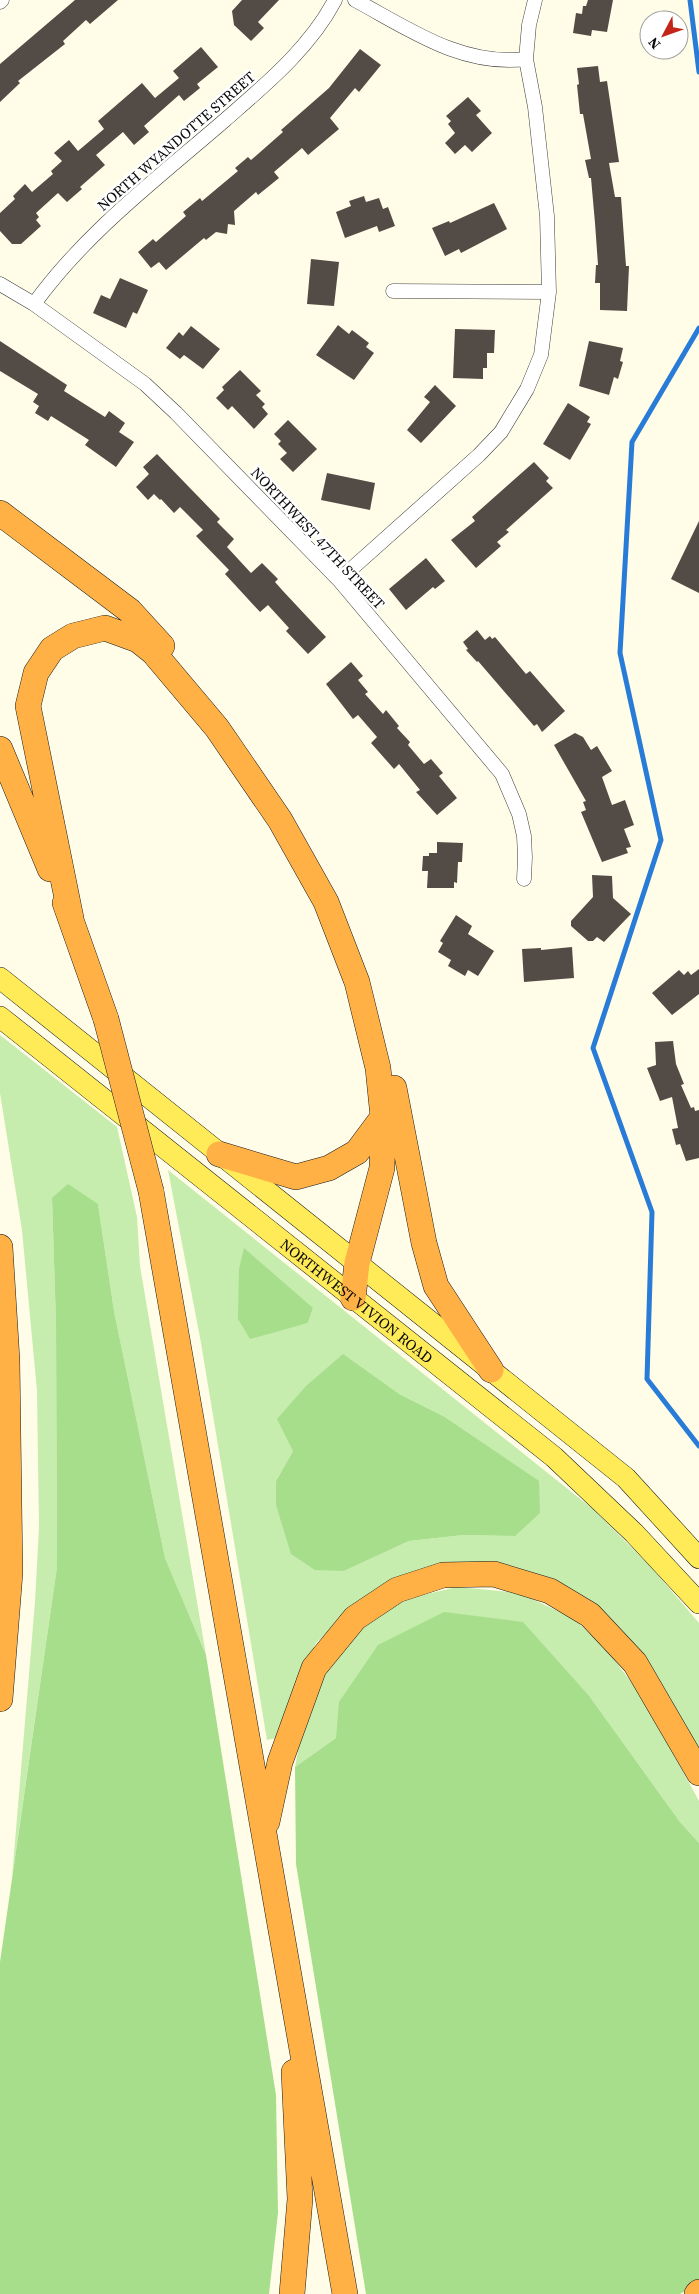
<svg xmlns="http://www.w3.org/2000/svg" width="699" height="2294" font-family="'Source Serif 4',serif">
<rect width="100%" height="100%" fill="#fffde7"/>
<path fill="#c6ecae" fill-rule="evenodd" d="M0,1035l117,92 20,90 3,49 66,389 -41,-97 -51,-247 -16,-107 -46,-6 4,125 1,244 -45,311 23,-276 4,-75 -2,-136 -15,-161 -22,-137z
M168,1170l426,340 56,56 49,57v125l-71,-109 -122,-72 -147,34 -43,42 -21,41 -19,54 -9,2 -66,-397zM313,1308l-5,15 -40,10zM399,1394l44,22 72,120 -51,-1 -55,6 -65,30 -68,-90 17,-30z
M457,1587l63,6 54,26 33,31 36,48 56,103v42l-19,-21 -90,-125 -254,41 -41,29c4,-18 6,-39 13,-56 14,-36 40,-78 74,-99 22,-14 50,-19 75,-25z"/>
<path fill="#a7de8c" d="M68,1184l30,20 16,107 51,247 41,97 70,440 2,118 -9,81h-269v-332l57,-395 -1,-244 -4,-125z
M244,1248l69,60 -5,15 -58,16 -12,-20 1,-50z
M343,1354l56,40 44,22 96,65 1,32 -25,23 -51,-1 -55,6 -65,30 -29,-1 -24,-16 -15,-49v-24l17,-30 -16,-32 29,-33z
M444,1612l79,10 67,75 90,125 19,21v440l-19,11h-314l-70,-430 -1,-97 41,-29 3,-36 39,-57z"/>
<g fill="none" stroke-linecap="round" stroke-linejoin="round">
<path stroke="#287cd8" stroke-width="5" d="M690,0l9,72
M699,328l-67,114 -12,211 41,187 -68,208 59,164 -5,167 52,67"/>
</g>
<path fill="#534c46" d="M75,0h43l-28,24 -4,-4 -23,21 2,3 -47,37 2,2 -20,19v-38z
M242,0h37l-21,22 6,6 -13,13 -17,-16 -2,-14z
M588,0h25l-6,32 -15,-2 -1,6 -18,-3 3,-20 6,1 1,-8h3z
M201,47l17,20 -21,17 3,4 -16,13 -5,-6 -35,31 5,6 -15,13 -11,-13 -27,23 9,10 -25,22 2,2 -15,13 -9,-9 -22,20 3,4 -3,3 5,6 -20,18h-9l-12,-13v-18l15,-14 -2,-3 12,-12 7,8 21,-18 -2,-3 11,-10 -8,-8 15,-13 9,11 26,-22 -6,-8 44,-38 13,15 24,-20 -6,-7z
M360,49l21,16 -22,27 -4,-4 -25,30 9,11 -31,26 -6,-7 -28,24 5,6 -21,17 -2,-3 -22,19 1,14 -7,-1 -1,10 -11,-2 -10,8 -2,-2 -38,32 -7,-8 -8,6 -13,-16 15,-13 3,3 30,-26 -3,-4 17,-14 2,3 36,-30 -3,-3 13,-11 3,3 32,-28 -2,-2 48,-42z
M598,66l2,16 7,-1 12,81 -10,1 6,34h6l5,69h3l-2,45 -27,-1v-27h-5l1,-18h2l-3,-42 -4,-45h-2l-4,-18 6,-1 -8,-45h-3l-3,-29 2,-1 -2,-16z
M468,97l13,14 -5,4 16,18 -20,19 -7,-7 -10,9 -10,-11 10,-10 -7,-9 3,-3 -5,-5z
M364,196l2,6 13,-4 4,11 5,-2 7,19 -16,6 -2,-6 -32,12 -9,-26 15,-6 -2,-5z
M494,203l13,26 -46,24 -2,-4 -14,7 -13,-28 17,-7 1,2z
M311,259l28,3 -5,44 -27,-2z
M120,278l28,12 -11,24 -4,-2 -7,16 -33,-15 8,-18 9,4z
M338,325l11,9 3,-4 17,13 -3,4 8,6 -20,27 -38,-25z
M191,326l29,23 -17,20 -19,-14 -4,4 -14,-11 13,-16 4,4z
M455,329l40,1 -1,23h-7v15h-4v11l-30,-1z
M0,341l67,44 -3,6 41,26 4,-6 16,12 -6,9 15,10 -18,25 -31,-22 4,-5 -38,-24 -3,5 -13,-8 4,-7 -6,-4 5,-8 -38,-23z
M589,341l34,7 -3,13 3,1 -5,17 -4,-2 -5,18 -30,-9z
M240,370l21,21 -5,4 9,9 -3,3 6,7 -14,15 -22,-23 -4,4 -12,-12 8,-8 -2,-3z
M435,385l21,21 -35,37 -14,-13 23,-28 -6,-5z
M568,403l22,14 -3,5 4,2 -21,36 -27,-16z
M288,420l29,29 -24,23 -13,-13 7,-6 -9,-9 3,-3 -7,-7z
M157,454l63,65 -3,3 17,17 -7,8 24,26 11,-10 16,16 -3,3 8,9 43,46 -18,17 -22,-23 3,-3 -21,-23 -8,7 -35,-38 4,-4 -33,-34 7,-6 -23,-23 -6,6 -13,-14 -1,1 -6,-6 -6,6 -12,-13 13,-13 -6,-7z
M534,462l15,16 -3,3 7,7 -47,42 3,2 -12,10 4,4 -25,22 -25,-28 24,-19 -3,-4z
M327,473l48,10 -5,27 -49,-10z
M699,521v72l-28,-14z
M426,558l19,23 -10,8 -2,-2 -27,23 -17,-21z
M477,630l8,10 5,-4 2,3 3,-2 31,37 4,-3 35,40 -23,21 -5,-8 -3,2 -56,-65 -1,1 -11,-12 2,-1 -5,-7z
M351,662l12,14 -5,4 10,12 -3,2 18,20 3,-4 13,16 -2,2 13,14 -2,3 16,19 7,-5 12,14 -4,3 18,22 -20,17 -21,-23 4,-2 -21,-26 -5,5 -23,-26 6,-6 -19,-22 -5,4 -27,-35z
M575,733l8,4 8,13 6,-4 15,25 -10,6 10,28 13,-5 9,25 -10,4 7,18 -5,1 2,5 -26,9 -21,-50 5,-2 -3,-8 3,-1 -32,-56z
M437,842l26,1 -1,19h-4l-1,21 -3,-1v6h-27l1,-17h-6l1,-15h6v-3h8z
M592,875l20,1 1,22 18,16 -27,28 -7,-5 -4,4h-5l-17,-15v-5l22,-24z
M456,915l16,11 -4,8 26,17 -16,25 -10,-6 -3,6 -17,-10 3,-6 -13,-8 5,-9 -3,-2z
M572,947l2,31 -50,4 -2,-33 19,-1v2z
M699,969v25l-27,21 -20,-22 27,-23 5,5 4,-4 3,4z
M673,1041l3,23 8,20 -3,1 10,23 3,-1 1,4 4,-1v48l-13,3 -6,-17 -4,1 -4,-16 6,-1 -6,-31 -12,4 -13,-33 9,-3 -1,-23z"/>
<g fill="none" stroke-linecap="round" stroke-linejoin="round">
<g stroke="#3d3d3d" stroke-width="15">
<path id="street" d="M355,0c54,29 107,67 171,59
M0,2l2,-2
M0,284l34,20 111,80 31,29 163,167 163,194 17,40 5,22 1,21 -1,22
M393,291l156,1
M34,304c52,-72 124,-126 191,-184 40,-35 85,-72 110,-120
M339,580l140,-125 22,-23 26,-43 14,-34 8,-63 -2,-76 -12,-109 -9,-48 3,-34 6,-25"/>
</g>
<g stroke="#1b1b1b" stroke-width="22">
<g id="primary">
<path d="M0,978l626,500 73,80"/>
<path id="s1" d="M0,1017l554,440 80,76 65,70"/>
</g>
</g>
<g stroke="#1b1b1b" stroke-width="26">
<path id="highway" d="M0,513l130,98 32,35
M0,749l50,120
M65,903l41,116
M71,918l-43,-212 8,-33 16,-24 21,-13 32,-8 33,12 15,12 64,76 63,92 46,82 31,80 21,86 5,49 -1,51 -25,95 -4,35
M394,1088l30,155 12,43 55,84
M219,1154l77,23 33,-9 28,-16 26,-35
M151,1191l194,1103
M0,1247l7,113 3,213 -10,126
M267,1822l13,-60 34,-94 41,-50 42,-28 46,-15 51,-1 56,17 40,24 45,48 64,110
M292,2294l8,-95 -6,-127
M697,2294l2,-2"/>
</g>
<use href="#street" stroke="#fff" stroke-width="14"/>
<use href="#primary" stroke="#ffeb57" stroke-width="21"/>
<use href="#highway" stroke="#ffb145" stroke-width="25"/>
<g stroke="#1b1b1b" stroke-width="26" stroke-linecap="butt">
<path id="highway-bridge" d="M106,1019l45,172"/>
</g>
<use href="#highway-bridge" stroke="#ffb145" stroke-width="25"/>
</g>
<g text-anchor="middle" dominant-baseline="central" stroke-width="5" stroke-linejoin="round" paint-order="stroke">
<g font-size="15" fill="#0a0a0a" stroke="#fff">
<text transform="translate(176 141) rotate(-41)">NORTH WYANDOTTE STREET</text>
<text transform="translate(318 538) rotate(47)">NORTHWEST 47TH STREET</text>
<text stroke="none"><textPath href="#s1" startOffset="456">NORTHWEST VIVION ROAD</textPath></text>
</g>
</g>
<g transform="translate(664 35) rotate(229)"><circle r="24" fill="#ffffff" stroke="#9d9d9d"/>
<path d="M0-4L9 19L0 12L-9 19Z" fill="#c32519"/>
<text y="-8" font-size="14" font-weight="bold" text-anchor="middle" fill="#0a0a0a">N</text>
</g>
</svg>
